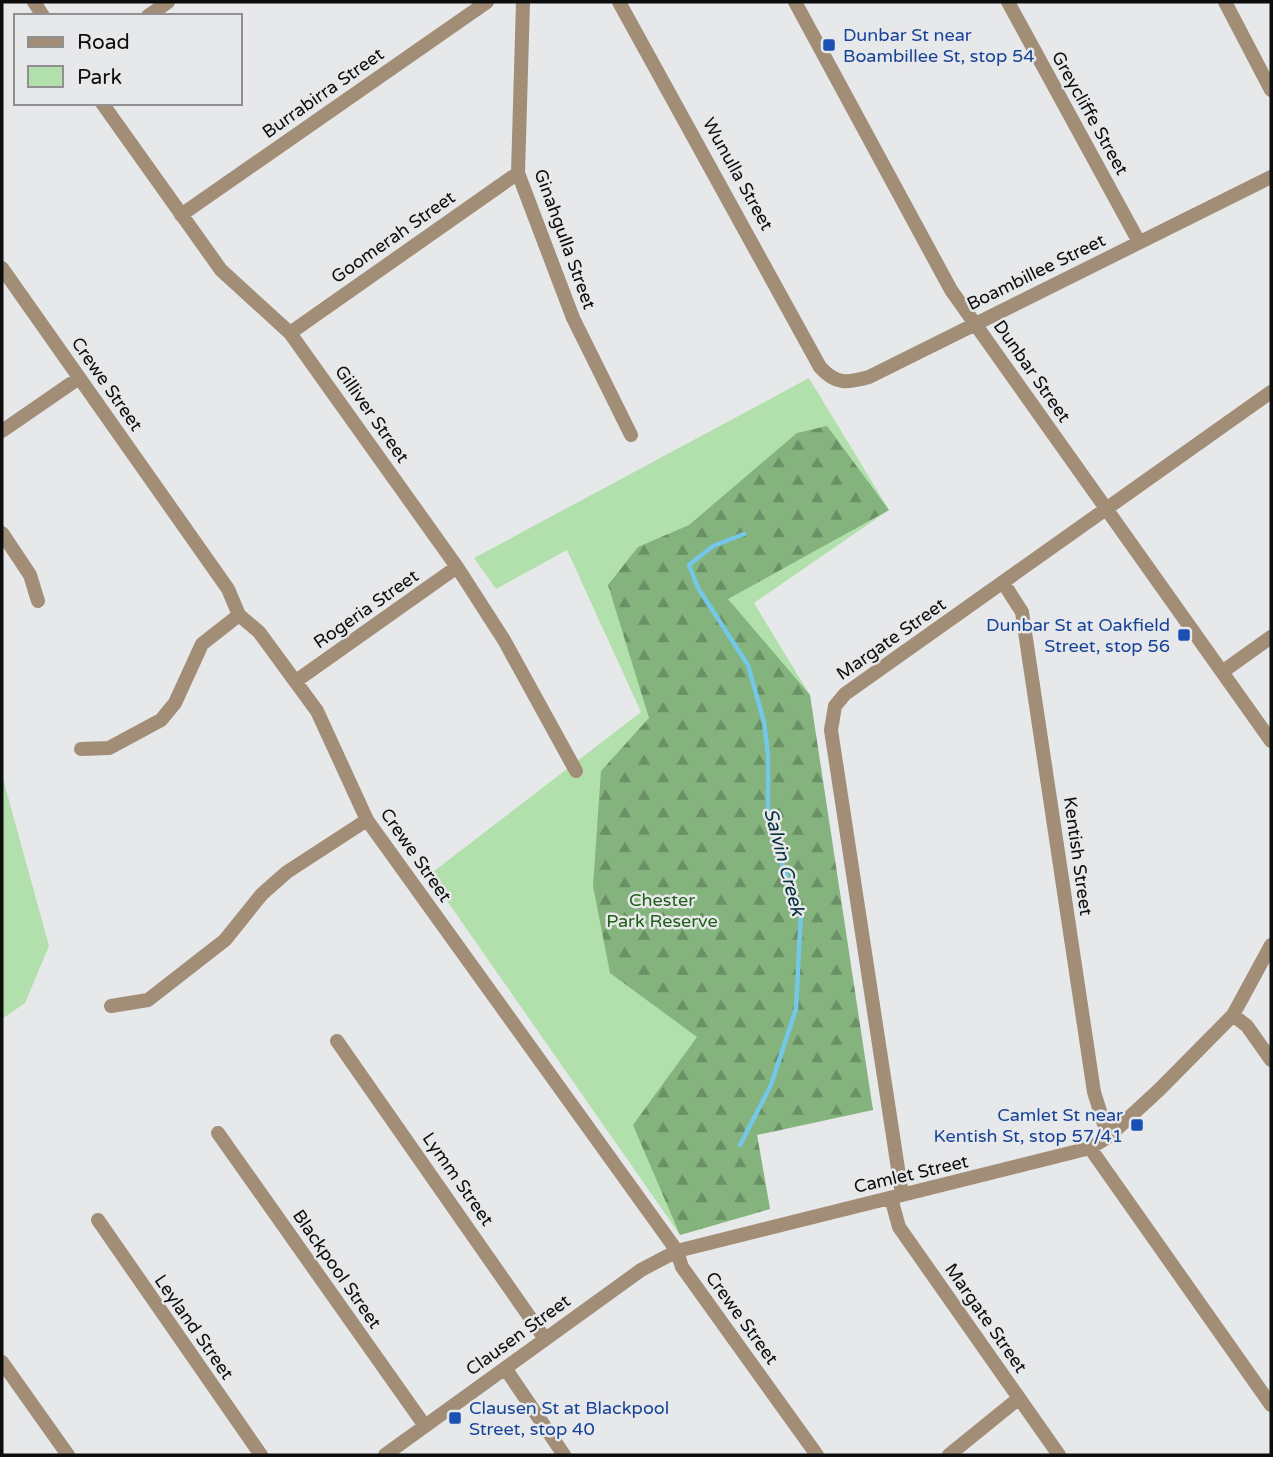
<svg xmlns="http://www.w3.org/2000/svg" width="1273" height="1457" font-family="'Varela Round',sans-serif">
<defs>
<pattern id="forest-firs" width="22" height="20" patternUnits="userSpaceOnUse" patternTransform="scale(1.75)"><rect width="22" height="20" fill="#84b37d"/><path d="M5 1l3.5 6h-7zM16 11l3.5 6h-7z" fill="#6a9065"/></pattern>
</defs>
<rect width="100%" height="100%" fill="#e7e8ea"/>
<path fill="#b2e0ac" d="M809,378l80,132 -135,93 56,92 1,417 -54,23 13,74 -90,26 -251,-360 212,-163 -74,-162 -71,39 -22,-31z
M2,775l47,171 -24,57 -23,16z"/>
<path fill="url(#forest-firs)" d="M827,426l62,84 -161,89 82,96 63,415 -116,25 13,74 -90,26 -47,-110 64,-88 -87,-64 -17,-87 8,-115 48,-53 -41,-133 30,-38 51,-22 108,-92z"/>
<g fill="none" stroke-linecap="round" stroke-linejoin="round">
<path stroke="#74c7e7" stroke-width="4.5" d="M740,1145l31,-60 25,-76 5,-96 -22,-57 -11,-46v-56l-4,-32 -16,-57 -50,-77 -9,-23 24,-19 31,-12"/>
<path stroke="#a28d76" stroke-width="14" d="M34,2l9,14
M523,2l-5,171 55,145 58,117
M619,2l201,365c16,18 27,16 49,10l402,-200
M795,2l156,288 320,451
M1008,2l131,240
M1225,2l46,88
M148,16l20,-14
M102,103l119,167 69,63 167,234 47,73 72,131
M181,215l306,-213
M2,268l226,321 11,26 20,17 58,79 50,109 310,431 5,16 135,188
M290,333l228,-160
M2,431l77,-53
M2,533l28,42 8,26
M1004,584l18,28 72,480 14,45
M1222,672l49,-35
M296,681l161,-114
M81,749l28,-1 52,-28 14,-17 27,-59 37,-29
M111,1006l37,-6 77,-60 37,-46 25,-22 80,-52
M1233,1015l14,11 24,34
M337,1041l208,298
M218,1133l207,293
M1090,1148l181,257
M902,1195l-71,-465 4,-24 10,-12 426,-302
M891,1198l8,29 160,228
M98,1220l163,235
M2,1362l66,93
M505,1368l59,87
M385,1455l256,-185 36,-19 413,-103 18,-11 52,-48 73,-74 38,-70
M949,1455l69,-56"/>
</g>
<g fill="#1a4fb4" stroke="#e7e8ea" stroke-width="2.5">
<rect x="822" y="38" width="14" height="14" rx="3.5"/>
<rect x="1177" y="628" width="14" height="14" rx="3.5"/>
<rect x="1130" y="1118" width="14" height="14" rx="3.5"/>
<rect x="448" y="1411" width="14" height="14" rx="3.5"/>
</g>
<g text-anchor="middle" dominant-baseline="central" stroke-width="5" stroke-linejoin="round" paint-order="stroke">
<g font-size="18" fill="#164399" stroke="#e7e8ea" text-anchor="start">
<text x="843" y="35">Dunbar St near<tspan x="843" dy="21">Boambillee St, stop 54</tspan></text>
<text x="1170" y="625" text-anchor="end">Dunbar St at Oakfield<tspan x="1170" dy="21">Street, stop 56</tspan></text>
<text x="1123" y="1115" text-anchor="end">Camlet St near<tspan x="1123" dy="21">Kentish St, stop 57/41</tspan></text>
<text x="469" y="1408">Clausen St at Blackpool<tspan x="469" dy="21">Street, stop 40</tspan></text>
</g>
<g font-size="18" fill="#0d0d0e" stroke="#e7e8ea">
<text transform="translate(323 93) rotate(-35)">Burrabirra Street</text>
<text transform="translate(1090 113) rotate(61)">Greycliffe Street</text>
<text transform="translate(738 174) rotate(61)">Wunulla Street</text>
<text transform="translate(393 237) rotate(-35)">Goomerah Street</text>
<text transform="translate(565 239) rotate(70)">Ginahgulla Street</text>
<text transform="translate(1036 272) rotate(-26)">Boambillee Street</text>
<text transform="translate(1032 371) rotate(55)">Dunbar Street</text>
<text transform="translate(107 384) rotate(55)">Crewe Street</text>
<text transform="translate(372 414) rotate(55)">Gilliver Street</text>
<text transform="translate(366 609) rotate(-35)">Rogeria Street</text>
<text transform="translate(891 639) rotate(-35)">Margate Street</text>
<text transform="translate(416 855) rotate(55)">Crewe Street</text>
<text transform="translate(1078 856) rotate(82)">Kentish Street</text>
<text transform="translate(911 1174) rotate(-13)">Camlet Street</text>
<text transform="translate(458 1179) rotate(55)">Lymm Street</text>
<text transform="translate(337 1269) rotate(55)">Blackpool Street</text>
<text transform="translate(742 1318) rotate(54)">Crewe Street</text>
<text transform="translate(986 1318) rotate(55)">Margate Street</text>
<text transform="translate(194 1327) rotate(55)">Leyland Street</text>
<text transform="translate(518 1335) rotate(-36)">Clausen Street</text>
</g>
<g font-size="18" fill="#1f5f17" stroke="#e7e8ea">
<text x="662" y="900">Chester<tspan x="662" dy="21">Park Reserve</tspan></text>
</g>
<g font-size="19" font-style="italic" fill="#052e3b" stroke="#e7e8ea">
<text transform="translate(784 862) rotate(75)">Salvin Creek</text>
</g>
</g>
<rect width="1273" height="1457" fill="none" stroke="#0d0d0e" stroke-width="7"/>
<rect x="14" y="14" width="228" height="91" fill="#e7e8ea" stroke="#909092" stroke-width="2"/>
<rect x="28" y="37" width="35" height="10" fill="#a28d76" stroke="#909092" stroke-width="2"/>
<text x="77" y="49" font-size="21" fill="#0d0d0e">Road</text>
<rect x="28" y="66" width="35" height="21" fill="#b2e0ac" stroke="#909092" stroke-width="2"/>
<text x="77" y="84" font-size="21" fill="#0d0d0e">Park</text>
</svg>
